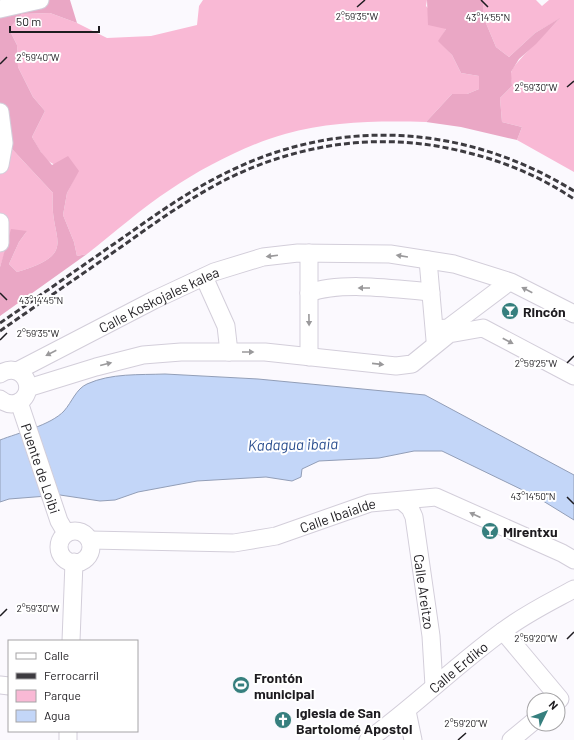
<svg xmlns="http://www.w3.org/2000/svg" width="574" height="740" font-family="Barlow,sans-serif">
<rect width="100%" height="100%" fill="#fbf9fe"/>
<path fill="#f9b9d5" d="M203,0h224l-1,6 20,23 -7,12 13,14 9,18 18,3v13l-12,5h-15l-26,28c-47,-1 -95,-1 -141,12 -37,10 -83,34 -114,55 -29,19 -56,43 -84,65l-10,2 -3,-14 -11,-27 4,-22 11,-22c-30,-7 -30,-6 -46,-34l13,-26 -12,-14 -15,-30 -1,-22 -8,-16 13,-15 28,-1 27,10 30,15 44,-2 46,-11 2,-19z
M483,0h53l6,6 7,-6h25v172l-57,-32 5,-13 -20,-5 -2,-24 12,-12c0,-4 -2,-9 -1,-13 1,-9 39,-43 48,-54l-24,14 -26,24 -13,-10 -13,-31z
M0,106l5,3 7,40 41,44c-5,46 29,60 -36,79l-8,-8 10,-22 8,-11 -20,15 -7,21z"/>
<path fill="#eaa7c5" d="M0,0h70l7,23 -27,-10 -28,1 -13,15 8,16 1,22 15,30 12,14 -13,26 9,15 11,13 16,-9 11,15 -12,22 -4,22 11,27 3,14 10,-2 -87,62v-49l11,-38 16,2 -8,11 -10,22 8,8c65,-19 31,-33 36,-79l-41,-44 -3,-19 -9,-24z
M427,0h56v16l13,31 13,10 26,-24 25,-15 -24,26 -17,15 -8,13 1,14 -12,12 2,24 20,5 -5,13 -56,-13 -35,-5 26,-28h15l12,-5v-13l-18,-3 -9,-18 -14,-14 8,-12 -18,-4z"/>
<path fill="#c3d6f8" stroke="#929eb7" d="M165,374l93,5 167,16 149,80v45l-39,-24 -93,-45h-28l-35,7 -60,3 -17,8 -1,8 -9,4 -26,-4 -69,4 -59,11 -23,8 -15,1 -40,-6 -51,4 -9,3v-62c18,-7 51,-15 64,-29 8,-9 12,-22 23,-27 24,-11 52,-9 78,-10z"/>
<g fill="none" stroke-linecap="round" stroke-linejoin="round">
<g stroke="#d3ceda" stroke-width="19">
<g id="minor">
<path d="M0,9l40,-9"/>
<path d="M0,112l4,31 -4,22"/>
<path d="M0,222v21"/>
<path d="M428,260l7,80"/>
<path d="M204,277l22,49 3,26"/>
<path d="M309,293c32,-12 88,-4 122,-1"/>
<path d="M435,329l13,-1 61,-46"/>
<path d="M309,357v-104"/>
<path id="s1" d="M17,371l137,-71 60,-28 49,-15 35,-4 92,1 64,10 57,18 63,32"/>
<path d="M0,374c13,-9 27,-1 28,14 -2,14 -16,21 -28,11"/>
<path d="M28,388l68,-21 47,-12 38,-3h84l131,14 16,-2 37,-30 34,-6 91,48"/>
<path id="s2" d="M19,402l40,119 7,12"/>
<path id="s3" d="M402,501l8,7 4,9 17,119 3,50"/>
<circle cx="75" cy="547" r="16"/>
<path id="s4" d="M90,540l144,3 42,-7 94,-33 66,-6 126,56 12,7"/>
<path d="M503,631l57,68 -2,2"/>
<path d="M71,641l3,-79"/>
<path d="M0,685l9,1"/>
<path d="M407,711l6,29"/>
<path d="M68,740v-9"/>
<path id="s5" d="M368,740c47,-34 88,-75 135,-109 22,-17 47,-29 71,-42"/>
<path d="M511,740l23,-19"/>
</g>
</g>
<use href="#minor" stroke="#fff" stroke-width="17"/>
<path stroke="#3d3b40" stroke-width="3" stroke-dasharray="6 3" stroke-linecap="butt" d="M0,323c41,-28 82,-57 124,-86 34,-24 69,-49 108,-67 112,-54 237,-44 342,21
M0,331c40,-28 81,-56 121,-84 35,-25 70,-50 108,-69 68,-33 144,-45 218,-30 46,9 88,25 127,51"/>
</g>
<defs><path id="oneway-solid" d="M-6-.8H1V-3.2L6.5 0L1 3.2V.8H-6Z"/></defs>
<g fill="#9a999b">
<use href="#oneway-solid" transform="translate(272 256) rotate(173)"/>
<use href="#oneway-solid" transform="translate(402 256) rotate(-171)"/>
<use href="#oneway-solid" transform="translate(364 288) rotate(-180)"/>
<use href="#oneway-solid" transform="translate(527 290) rotate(-153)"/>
<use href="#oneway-solid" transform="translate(309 320) rotate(89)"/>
<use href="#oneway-solid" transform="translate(508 341) rotate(28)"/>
<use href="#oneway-solid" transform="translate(248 352)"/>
<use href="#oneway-solid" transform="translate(51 353) rotate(153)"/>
<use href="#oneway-solid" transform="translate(106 364) rotate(-14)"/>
<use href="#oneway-solid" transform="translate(378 364) rotate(6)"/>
<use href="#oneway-solid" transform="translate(475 515) rotate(-156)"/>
</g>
<path fill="none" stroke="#1e1c20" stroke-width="1.5" d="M481,0l7,7M357,7l8,-7M0,64l7,-7M567,87l7,-6M0,293l7,7M0,340l7,-7M567,363l7,-7M567,497l7,7M0,616l7,-7M567,639l7,-7M458,740l8,-7"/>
<defs>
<g id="bar-disc" transform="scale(0.9)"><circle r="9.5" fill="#367f7e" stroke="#fff"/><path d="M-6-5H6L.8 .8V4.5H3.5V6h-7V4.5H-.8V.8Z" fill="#fff"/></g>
<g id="stadium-disc" transform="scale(0.9)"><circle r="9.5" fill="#367f7e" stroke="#fff"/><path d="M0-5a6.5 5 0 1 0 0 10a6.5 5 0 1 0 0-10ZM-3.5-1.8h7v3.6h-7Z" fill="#fff"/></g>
<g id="church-disc" transform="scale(0.9)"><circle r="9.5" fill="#367f7e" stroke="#fff"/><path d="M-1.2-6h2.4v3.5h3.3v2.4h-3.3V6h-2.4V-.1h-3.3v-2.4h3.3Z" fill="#fff"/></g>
</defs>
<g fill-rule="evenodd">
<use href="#bar-disc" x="510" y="311"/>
<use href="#bar-disc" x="490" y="531"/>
<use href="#stadium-disc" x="241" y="685"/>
<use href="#church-disc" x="283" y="720"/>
</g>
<g text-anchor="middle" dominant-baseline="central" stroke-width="4" stroke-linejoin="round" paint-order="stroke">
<g font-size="14" fill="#1e1c20" stroke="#fff">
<text stroke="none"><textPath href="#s1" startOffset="159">Calle Koskojales kalea</textPath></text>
<text stroke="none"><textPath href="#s2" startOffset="70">Puente de Loibi</textPath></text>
<text stroke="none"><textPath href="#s4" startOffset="252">Calle Ibaialde</textPath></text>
<text stroke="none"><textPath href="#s3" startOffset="96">Calle Areitzo</textPath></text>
<text stroke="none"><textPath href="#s5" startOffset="116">Calle Erdiko</textPath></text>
</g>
<g font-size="14" font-weight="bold" fill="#1e1c20" stroke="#fff" text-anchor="start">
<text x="523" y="311">Rincón</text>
<text x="503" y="531">Mirentxu</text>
<text x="254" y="677">Frontón<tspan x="254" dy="16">municipal</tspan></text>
<text x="296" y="712">Iglesia de San<tspan x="296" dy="16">Bartolomé Apostol</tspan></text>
</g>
<g font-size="15" font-style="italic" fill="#294d8e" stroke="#fff">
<text transform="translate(293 444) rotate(-1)">Kadagua ibaia</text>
</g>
</g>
<g font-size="10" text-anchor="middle" fill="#1e1c20" stroke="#fff" stroke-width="4" stroke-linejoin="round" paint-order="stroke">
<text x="357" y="20">2°59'35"W</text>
<text x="488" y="21">43°14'55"N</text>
<text x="38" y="61">2°59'40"W</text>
<text x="536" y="91">2°59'30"W</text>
<text x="41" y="304">43°14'45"N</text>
<text x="38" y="337">2°59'35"W</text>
<text x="536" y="367">2°59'25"W</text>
<text x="533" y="500">43°14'50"N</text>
<text x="38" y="612">2°59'30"W</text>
<text x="536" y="642">2°59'20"W</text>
<text x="466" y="727">2°59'20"W</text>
</g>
<rect x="8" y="640" width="130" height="92" fill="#ffffff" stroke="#a5a4a6"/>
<rect x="16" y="653" width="20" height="6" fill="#ffffff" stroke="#a5a4a6"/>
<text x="44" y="660" font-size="12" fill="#1e1c20">Calle</text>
<rect x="16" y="673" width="20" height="6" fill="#3d3b40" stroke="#a5a4a6"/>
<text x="44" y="680" font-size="12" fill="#1e1c20">Ferrocarril</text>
<rect x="16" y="690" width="20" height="12" fill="#f9b9d5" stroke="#a5a4a6"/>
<text x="44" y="700" font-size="12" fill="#1e1c20">Parque</text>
<rect x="16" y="710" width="20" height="12" fill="#c3d6f8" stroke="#a5a4a6"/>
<text x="44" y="720" font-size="12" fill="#1e1c20">Agua</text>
<g transform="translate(546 712) rotate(47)"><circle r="19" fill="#ffffff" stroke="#a5a4a6"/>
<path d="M0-3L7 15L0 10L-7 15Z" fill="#367f7e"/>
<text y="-6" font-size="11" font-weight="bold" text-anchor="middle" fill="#1e1c20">N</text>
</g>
<path d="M10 26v6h89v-6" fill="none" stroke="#1e1c20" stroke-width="2"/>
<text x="16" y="26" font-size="12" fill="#1e1c20" stroke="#ffffff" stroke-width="3" paint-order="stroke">50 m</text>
</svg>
